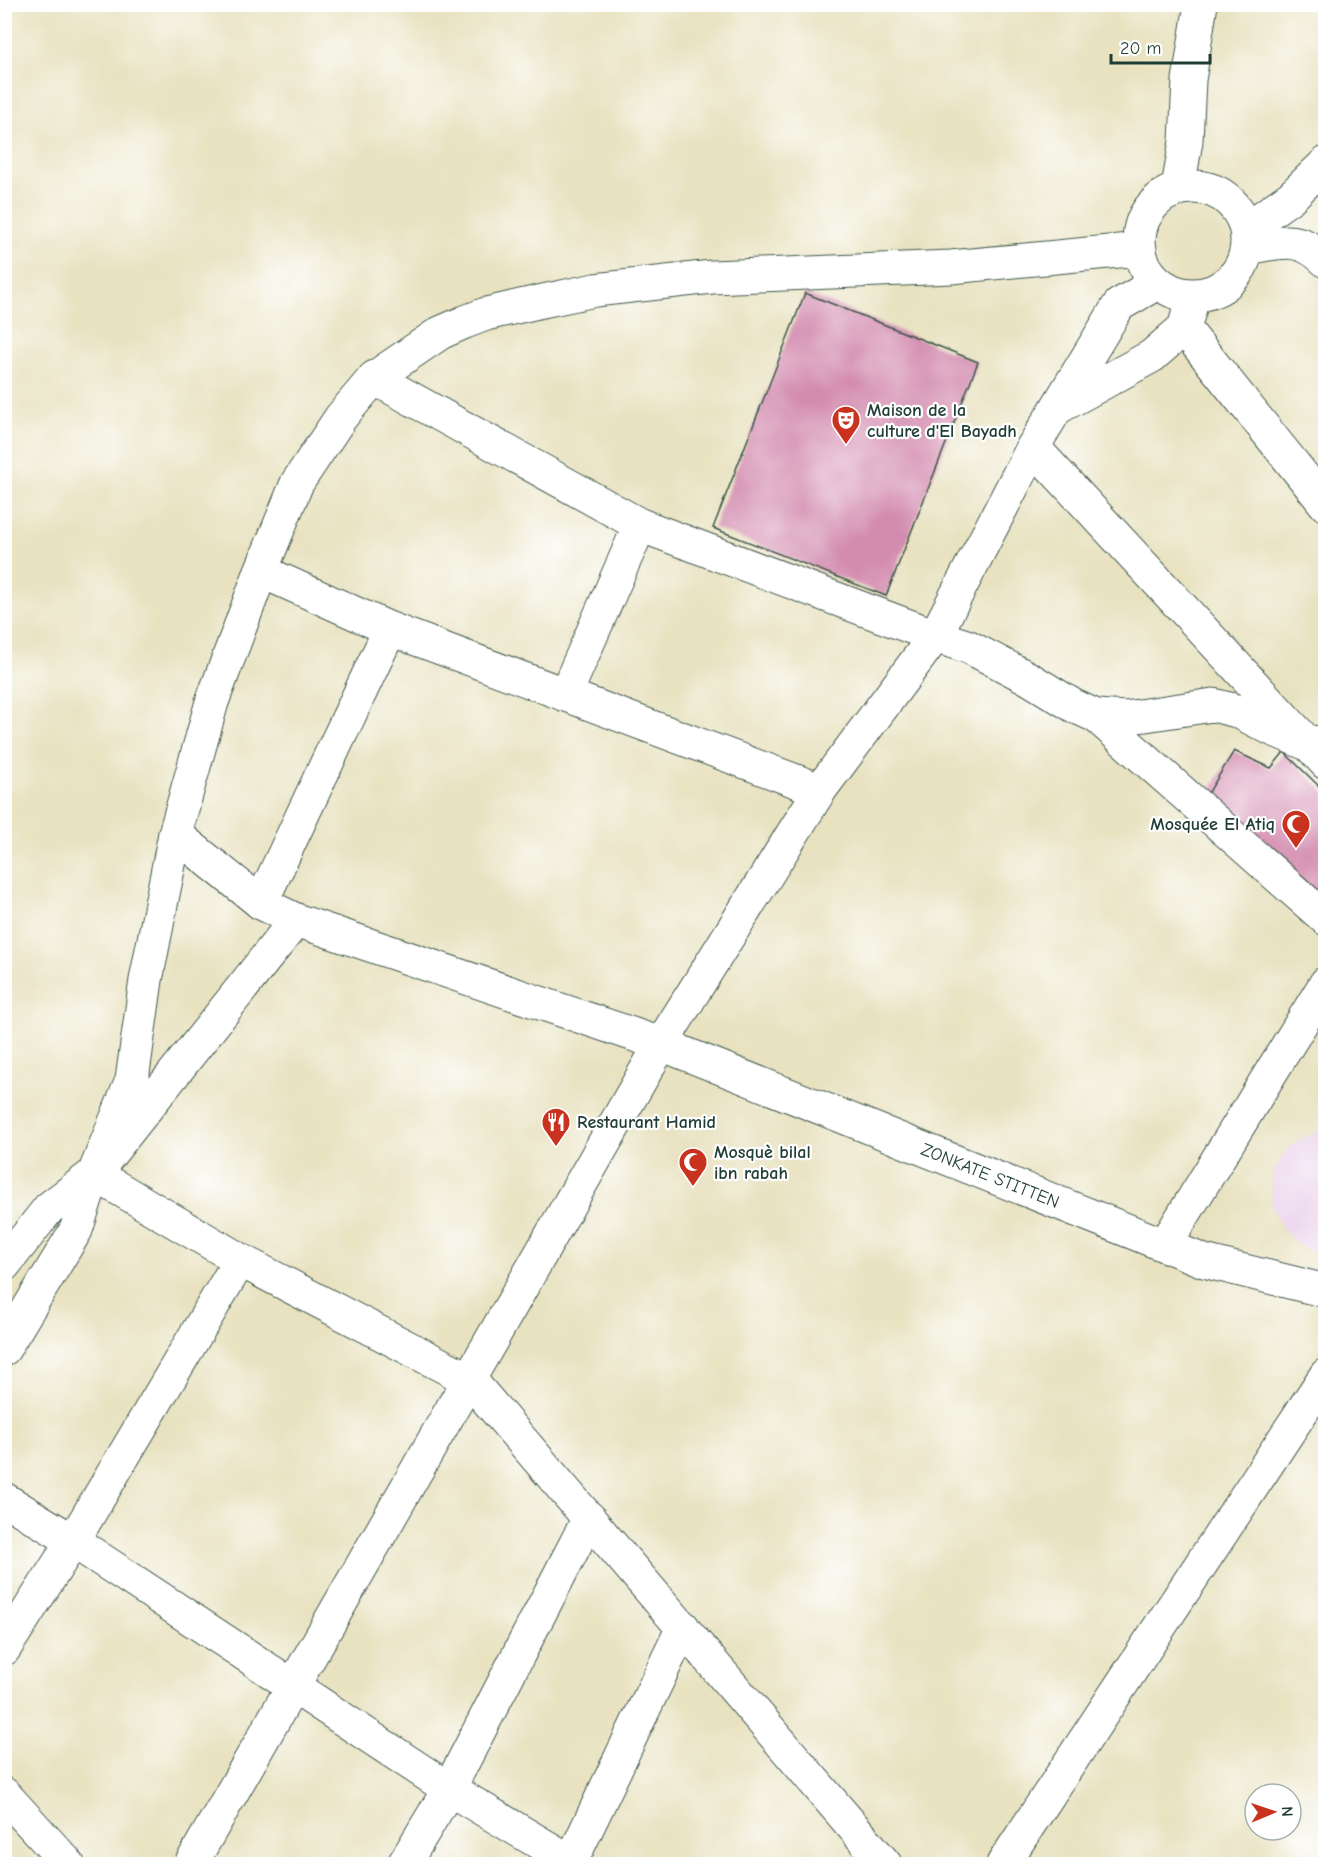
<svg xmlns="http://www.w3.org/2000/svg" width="1330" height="1869" font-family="'Comic Neue',sans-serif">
<rect width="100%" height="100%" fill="#fff"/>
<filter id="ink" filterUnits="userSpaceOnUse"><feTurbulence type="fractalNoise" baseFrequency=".0167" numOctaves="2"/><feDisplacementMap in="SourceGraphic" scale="12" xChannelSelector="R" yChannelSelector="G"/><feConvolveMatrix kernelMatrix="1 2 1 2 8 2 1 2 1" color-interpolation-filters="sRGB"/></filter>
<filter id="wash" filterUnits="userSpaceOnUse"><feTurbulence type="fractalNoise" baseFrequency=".008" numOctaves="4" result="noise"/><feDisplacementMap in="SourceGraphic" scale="24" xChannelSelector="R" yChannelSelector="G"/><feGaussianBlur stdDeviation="1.35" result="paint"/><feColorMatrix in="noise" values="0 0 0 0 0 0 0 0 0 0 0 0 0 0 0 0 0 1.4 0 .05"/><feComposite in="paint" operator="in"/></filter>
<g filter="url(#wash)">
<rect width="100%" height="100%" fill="#e8e2c0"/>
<path fill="#ead1ec" d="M1320,1131h5v123l-10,-1 -19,-10 -14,-15 -9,-18 -2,-20 4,-21 10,-17 16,-13z"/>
<g id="blocks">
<path fill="#d38baf" d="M805,293l173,69 -92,234 -173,-68z
M1234,751l37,17 13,-16 42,41v113l-119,-111z"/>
</g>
</g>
<g filter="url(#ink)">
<use href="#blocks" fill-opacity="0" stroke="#3d5649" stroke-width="1.5"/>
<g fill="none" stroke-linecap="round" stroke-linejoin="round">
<g stroke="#3d5649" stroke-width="35">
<g id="minor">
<path d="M1184,328l142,177"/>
<path d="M374,378l266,147 295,111"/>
<path d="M1033,447l293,316"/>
<path d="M261,571l129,58 430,161"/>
<path d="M565,695l75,-170"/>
<path d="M1096,716l230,203"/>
<path d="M175,834l86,69"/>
<path d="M296,920l-35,-17 129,-274"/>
<path d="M1165,1245l161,-262"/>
<path id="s1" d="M240,1260l-146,-86 202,-254 365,124 543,217 122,30"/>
<path d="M4,1499l69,42 376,248 126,75"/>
<path d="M4,1649l69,-108 167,-281 230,120 415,484"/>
<path d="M4,1794l64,70"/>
<path d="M404,1864l45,-75 140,-271"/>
<path d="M570,1864l113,-237"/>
<path d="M1003,1864l323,-489"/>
</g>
</g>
<g stroke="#3d5649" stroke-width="35">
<path id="secondary" d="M1178,188l8,-47 3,-61 12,-76
M1246,229l45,-32 35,-34
M4,1265l45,-57 45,-34
M4,1349l72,-119 18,-56 38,-94 14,-100 29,-146 37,-132 49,-131 36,-88 44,-66 33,-39 66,-45 25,-11 21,-8 52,-12 57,-12 117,-13 239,-10 189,-18"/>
</g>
<g stroke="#3d5649" stroke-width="35">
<path id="primary" d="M1139 241a54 54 0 1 1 108 0a54 54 0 1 1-108 0Z
M1247,248c34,-6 52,-14 79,13
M1059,407l93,-51 32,-28 10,-33
M935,636l34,11 59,31 46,28 22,10 29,2 88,-13 24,6 35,18 33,14 21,-1
M191,1864l470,-820 159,-254 115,-154 98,-189 86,-142 38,-22"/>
</g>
<use href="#minor" stroke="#fff" stroke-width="33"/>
<use href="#secondary" stroke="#fff" stroke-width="33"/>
<use href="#primary" stroke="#fff" stroke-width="33"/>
</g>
</g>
<defs>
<g id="theatre-pin" transform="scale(1.5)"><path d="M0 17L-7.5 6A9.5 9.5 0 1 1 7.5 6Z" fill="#c8321e" stroke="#fff"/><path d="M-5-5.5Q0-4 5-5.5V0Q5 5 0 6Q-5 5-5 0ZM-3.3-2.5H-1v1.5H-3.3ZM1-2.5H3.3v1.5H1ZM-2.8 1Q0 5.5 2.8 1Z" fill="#fff"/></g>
<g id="mosque-pin" transform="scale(1.5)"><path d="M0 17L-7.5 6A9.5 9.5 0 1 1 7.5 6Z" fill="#c8321e" stroke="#fff"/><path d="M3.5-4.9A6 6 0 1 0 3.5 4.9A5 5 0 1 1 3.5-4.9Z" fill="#fff"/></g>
<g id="restaurant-pin" transform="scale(1.5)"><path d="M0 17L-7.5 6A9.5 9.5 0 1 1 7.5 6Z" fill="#c8321e" stroke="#fff"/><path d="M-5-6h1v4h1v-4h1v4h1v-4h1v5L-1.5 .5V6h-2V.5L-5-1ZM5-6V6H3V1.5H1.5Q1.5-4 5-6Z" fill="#fff"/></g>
</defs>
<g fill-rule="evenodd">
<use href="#theatre-pin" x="846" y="420"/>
<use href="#mosque-pin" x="1296" y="824"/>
<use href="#restaurant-pin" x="556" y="1122"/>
<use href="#mosque-pin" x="693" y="1162"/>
</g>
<g text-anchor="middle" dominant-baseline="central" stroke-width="4.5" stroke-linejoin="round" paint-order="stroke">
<g font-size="18" font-weight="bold" fill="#1f3d34" stroke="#fff" text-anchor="start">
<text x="867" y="410">Maison de la<tspan x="867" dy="21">culture d'El Bayadh</tspan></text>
<text x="1275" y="824" text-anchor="end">Mosquée El Atiq</text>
<text x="577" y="1122">Restaurant Hamid</text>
<text x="714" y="1152">Mosquè bilal<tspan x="714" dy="21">ibn rabah</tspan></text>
</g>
<g font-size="18" fill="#1f3d34" stroke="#fff">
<text stroke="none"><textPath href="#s1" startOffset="1234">ZONKATE STITTEN</textPath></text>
</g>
</g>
<rect width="1330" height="1869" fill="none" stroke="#fff" stroke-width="24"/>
<g transform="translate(1273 1812) rotate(88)"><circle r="28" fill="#ffffff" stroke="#a5b1ae" stroke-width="1.5"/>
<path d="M0-4.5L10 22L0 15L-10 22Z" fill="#c8321e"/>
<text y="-9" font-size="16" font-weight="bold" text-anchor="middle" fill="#1f3d34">N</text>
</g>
<path d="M1111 54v9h99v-9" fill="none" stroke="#1f3d34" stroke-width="3"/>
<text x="1120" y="54" font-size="18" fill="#1f3d34" stroke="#ffffff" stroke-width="4.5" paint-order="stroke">20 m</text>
</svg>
